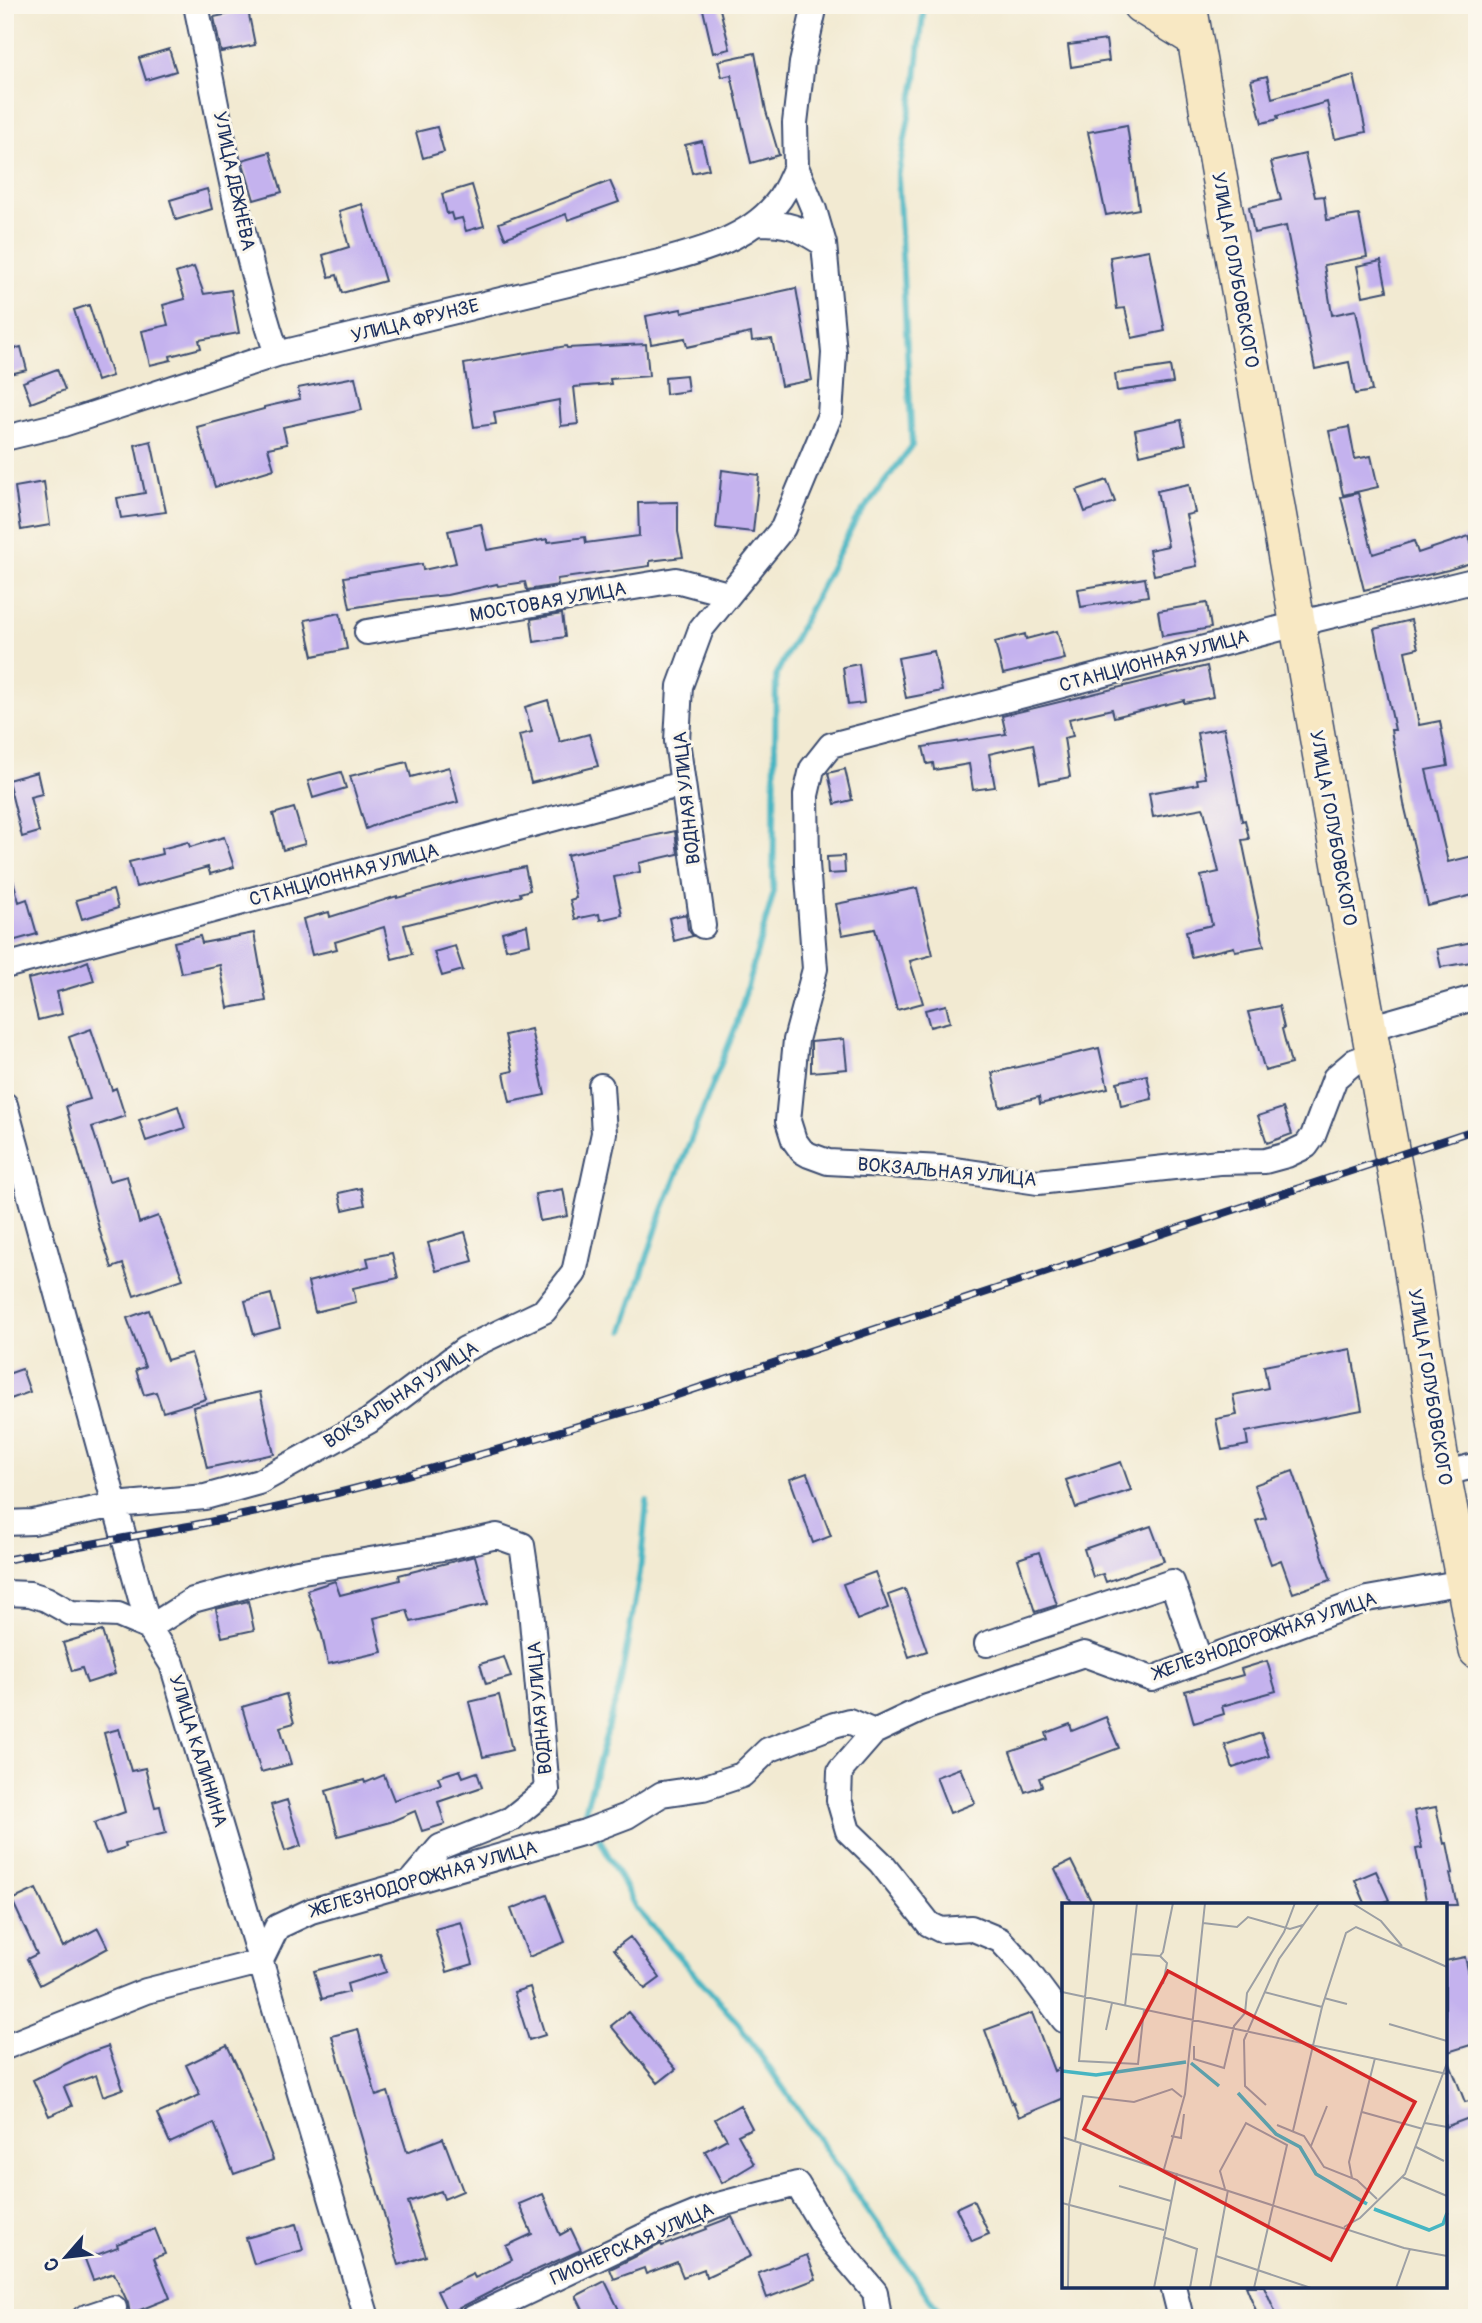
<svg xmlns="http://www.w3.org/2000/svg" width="1482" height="2323" font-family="Pangolin,sans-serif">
<rect width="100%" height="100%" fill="#fbf7ec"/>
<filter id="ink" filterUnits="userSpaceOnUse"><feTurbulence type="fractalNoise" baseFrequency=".0143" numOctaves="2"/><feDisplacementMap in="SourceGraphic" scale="14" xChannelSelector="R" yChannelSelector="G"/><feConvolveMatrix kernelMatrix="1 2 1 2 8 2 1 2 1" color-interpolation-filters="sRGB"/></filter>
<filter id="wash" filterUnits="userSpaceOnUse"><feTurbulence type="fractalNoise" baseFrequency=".00686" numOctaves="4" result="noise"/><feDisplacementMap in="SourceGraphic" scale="28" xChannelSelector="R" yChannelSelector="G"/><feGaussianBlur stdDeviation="1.57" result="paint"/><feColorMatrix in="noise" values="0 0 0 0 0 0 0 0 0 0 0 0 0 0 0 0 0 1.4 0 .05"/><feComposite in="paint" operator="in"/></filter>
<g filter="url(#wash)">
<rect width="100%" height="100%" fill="#f2ead2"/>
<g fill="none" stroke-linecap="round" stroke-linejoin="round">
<path stroke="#47b5c2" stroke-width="6" d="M623,1331l39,-119 74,-186 37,-131 3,-220 79,-154 57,-75 -14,-269 18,-98 8,-74
M592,1824l-7,-13 35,-126 20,-113 7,-71
M597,1834l39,74 102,115 205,295"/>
</g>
<g id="blocks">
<path fill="#c4b2ee" d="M702,5h17l11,44 -17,4z
M248,10l7,35 -34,7 -7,-35z
M1106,40l3,21 -38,6 -3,-22z
M169,49l7,22 -30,9 -7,-22z
M755,53l11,58 13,44 -28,8 -20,-88 -9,2 -4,-16z
M1354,75l12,57 -31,7 -8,-37 -50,14 1,3 -16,4 -11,-43 16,-4 5,22z
M1127,125l12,84 -33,6 -18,-83z
M437,127l7,25 -21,6 -7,-26z
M702,141l7,28 -17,4 -7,-28z
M270,152l12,40 -28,8 -12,-40z
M1305,154l10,43 9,-1 3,24 32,-5 8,42 -43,8 8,50 24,-5 16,81 -17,3 -6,-32 -34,7 -29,-143 -32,7 -5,-26 32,-7 -10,-38z
M610,181l9,21 -51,18 -2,-6 -61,24 -6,-15z
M472,185l12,41 -18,5 -4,-13 -9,2 -2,-7 -4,1 -5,-20z
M207,189l5,20 -36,11 -6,-20z
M362,204l23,77 -43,12 -5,-18 -8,2 -6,-22 26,-8 -10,-36z
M1149,250l16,81 -33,7 -7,-30 -8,1 -7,-52z
M1381,261l6,30 -24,5 -6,-30z
M194,267l10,27 27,-4 8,43 -40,7 2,8 -31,8 1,4 -21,5 -8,-34 26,-6 -5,-20 22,-6 -9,-26z
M796,288l16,92 -31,6 -9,-47 -20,2 -1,-8 -64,14 -2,-9 -34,6 -5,-28 35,-7 1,4z
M89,305l23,71 -15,5 -23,-71z
M646,344l3,32 -39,3 1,5 -37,3 4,37 -17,2 -2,-26 -65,12 2,12 -22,3 -10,-63 102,-18 1,2z
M21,347l6,23 -22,5v-24z
M1170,366l3,17 -56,8 -2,-17z
M57,369l8,21 -34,13 -8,-21z
M686,375l2,16 -22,3 -1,-17z
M355,377l7,33 -79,17 4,17 -19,4 6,21 -59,18 -18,-60 67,-18v-2l36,-8 -2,-11z
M1181,420l5,24 -46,11 -5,-25z
M1349,427l6,32 16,-3 7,31 -35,8 -14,-64z
M151,441l15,71 -45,6 -4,-20 28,-5 -10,-48z
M722,470l37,5 -6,57 -37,-4z
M1107,480l8,22 -30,10 -8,-22z
M44,482l6,43 -29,5 -6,-43z
M1189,484l6,29 -9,2 11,51 -43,9 -5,-25 19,-4 -11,-55z
M1358,493l15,61 41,-13 4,12 51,-17 8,25 -29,9 -84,20 -23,-93z
M678,502v30l5,25 -33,4v5l-93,13 1,6 -31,5 -2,-8 -27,4 -1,-2 -50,11 -47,5 -50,8 -6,-31 78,-13 1,6 33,-7 -8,-32 33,-7 6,26 61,-11v3l37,-5 1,6 53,-7 -1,-33z
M1145,578l3,18 -67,11 -3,-18z
M1207,603l4,25 -49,8 -4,-25z
M340,613l7,36 -34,7 -8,-36z
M562,614l3,23 -31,5 -3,-23z
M1411,620l7,28 -13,3 14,74 21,-4 8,45 -22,4 22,92 29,-7v39l-49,12 -24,-102 -13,-74h4l-21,-101z
M1057,631l8,28 -62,15 -8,-32 30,-8 1,5z
M934,651l8,40 -36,7 -8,-40z
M859,664l5,39 -16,2 -5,-38z
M1207,666l6,31 -29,6v-3l-70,17 -2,-8 -43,10 4,17 -9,2 6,39 -30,6 -7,-39 -44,10 6,33 -22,3 -4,-26 -35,6 -1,-7 -6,1 -4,-17 83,-13 -4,-18z
M548,700l12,42 29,-8 9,32 -67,17 -12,-48 13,-3 -7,-25z
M1224,728l18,93 3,-1 4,19 -7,1 22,106 -29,5 -1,-4 -43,10 -5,-26 26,-6 -11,-49 18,-4 -15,-62 -1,-2 -50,9 -4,-24 49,-9 -1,-5 8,-1 -8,-45z
M407,762l4,15 38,-10 9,35 -76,20 -16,7 -16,-53z
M845,769l7,31 -17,4 -7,-31z
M37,772l5,22 -12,3 9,35 -17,5 -14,-57z
M341,772l5,16 -33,10 -5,-17z
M294,808l11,36 -22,6 -10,-36z
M675,831l3,23 -39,9 1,9 -26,5 8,38 -22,5 -1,-6 -24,5 -5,-19 6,-2 -9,-43z
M224,837l10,30 -24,7 -2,-7 -72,20 -7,-25 33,-8 -1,-5 27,-7 2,5z
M844,856l1,17 -17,1 -1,-17z
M525,867l5,23 -10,3 1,3 -117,29 8,29 -20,5 -8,-32 -49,15 2,7 -25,6 -9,-36 26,-7 1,5 67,-21v2l72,-19z
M10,869l9,33 8,-3 10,35 -32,9v-73z
M917,888l16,67 -23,6 13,42 -26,7 -22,-81 -33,6 -6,-31z
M113,890l5,18 -36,11 -6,-19z
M686,914l2,15 5,7 -19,5 -5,-23z
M527,925l3,19 -24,5 -4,-17z
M254,933l12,68 -38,7 -8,-43 -39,8 -7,-31 26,-6 2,7z
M1477,941v20l-36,6 -4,-18z
M455,946l8,24 -21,6 -8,-24z
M88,961l6,20 -37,11 5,22 -24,6 -10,-41 42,-10z
M946,1005l4,17 -20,5 -5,-17z
M1279,1006l5,22 -2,1 9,35 -26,7 -17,-59z
M91,1029l21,61 4,-2 9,28 -33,11 17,54 18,-5 12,47 19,-7 25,63 -49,17 -11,-32 -11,4 -12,-36 -34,-126 24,-7 -21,-62z
M531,1029l14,66 -35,7 -6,-29 9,-2 -8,-36z
M844,1039l3,30 -36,3v-30z
M1099,1048l9,40 -68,16 -1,-7 -39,10 -8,-34z
M1147,1075l5,24 -31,7 -4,-24z
M178,1106l7,22 -39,13 -7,-21z
M1283,1108l9,26 -25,9 -9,-27z
M361,1188l4,17 -22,5 -4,-17z
M563,1189l5,27 -28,5 -5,-27z
M465,1232l8,29 -37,10 -8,-28z
M392,1253l6,25 -45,10 3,14 -41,10 -7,-30 61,-16 -2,-8z
M271,1294l9,34 -26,7 -9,-34z
M149,1310l18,50 24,-7 15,46 -43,13 -7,-20 -12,3 -8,-25 9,-3 -18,-49z
M1351,1349l11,61 -116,22 2,13 -26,5 -6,-31 21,-4 -4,-20 35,-7 -4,-22z
M22,1369l8,23 -25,9v-26z
M260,1392l14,62 -67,14 -14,-61z
M1121,1462l10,28 -55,18 -10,-28z
M1293,1471l38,109 -38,13 -12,-33 -10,4 -15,-43 10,-3 -12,-33z
M807,1473l24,63 -18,7 -23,-64z
M1151,1526l13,35 -58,21 -3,-8 -10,3 -9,-28z
M1039,1552l18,53 -22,7 -17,-53z
M475,1556l13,48 -77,18 -4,-12 -33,8 8,34 -54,12 -6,-29 -15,-45 28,-9 5,14 60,-15 -1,-5z
M875,1572l13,36 -31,12 -14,-36z
M905,1589l22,62 -18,6 -21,-62z
M248,1601l6,29 -32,7 -6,-28z
M102,1631l13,43 -28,9 -5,-15 -10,3 -9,-28z
M504,1657l7,20 -25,7 -6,-20z
M1267,1661l9,30 -54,15 2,8 -30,9 -9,-32 58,-16 -2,-6z
M286,1694l8,29 -14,4 11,37 -30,8 -19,-65z
M499,1695l13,55 -29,7 -14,-55z
M1106,1717l13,31 -80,30 3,8 -17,6 -15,-40 38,-13 -2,-6 24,-9 2,7z
M119,1729l12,42 14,-3 10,39 5,-1 6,27 -41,10 1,4 -20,7 -12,-31 31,-11 -21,-79z
M1261,1733l8,23 -36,12 -8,-23z
M960,1768l15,35 -25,10 -14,-36z
M460,1770l3,7 14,-5 5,15 -44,15 7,22 -23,7 -7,-20 -25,11 -52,14 -12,-45 38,-11 1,3 19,-8 10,25 47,-16 -3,-7z
M287,1800l14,46 -16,5 -14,-46z
M1436,1807l8,37 3,-1 6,30 -3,1 7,31h-30l-11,-56 6,-1 -8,-37z
M1071,1861l22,44h-20l-18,-36z
M1376,1871l13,29 -11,5h-12l-11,-25z
M36,1889l27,58 35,-19 10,20 -68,37 -13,-26 10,-5 -25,-54z
M547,1895l18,47 -36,15 -18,-48z
M461,1922l12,42 -26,8 -12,-43z
M630,1937l30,41 -15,11 -31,-40z
M380,1953l6,19 -39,12 2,8 -27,7 -8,-28z
M1465,1957l10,43 -4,1 6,19v23l-32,10v-92z
M530,1987l15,48 -16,5 -15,-48z
M628,2012l48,57 -18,14 -47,-57z
M1032,2013l22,58 10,-5v32l-45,19 -6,-15 -1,1 -27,-73z
M358,2029l18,67 12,-4 19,60 36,-14 20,53 -19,8 -3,-8 -33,11 18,54 -27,9 -67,-229z
M227,2045l13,27 33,88 -39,14 -20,-51 -44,20 -13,-29 43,-19 -14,-30z
M108,2046l15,43 -20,7 -7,-21 -32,12 8,19 -23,10 -16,-36 55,-27z
M1446,2054l19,48 12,-3v16l-32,12z
M740,2105l12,23 -14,7 16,29 -32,19 -17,-32 22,-12 -12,-20z
M543,2194l17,41 11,-6 10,21 -69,31 -64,33 -11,-23 36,-17 2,4 37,-18 -6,-14 26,-12 -13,-30z
M973,2200l16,34 -17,7 -16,-33z
M732,2217l19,39 -45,21 -2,-8 -21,8 -6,-15 -31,12 -2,-6 -30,11 -4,-10 51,-25 1,2 45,-17 -1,-2z
M296,2224l7,26 -49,14 -8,-26z
M155,2229l10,25 -11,4 16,40 -40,16 -2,-11 -14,-30 -21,7 -8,-21 33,-12 -1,-3z
M807,2255l9,24 -49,19 -9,-25z
M605,2281l18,37h-36l-11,-22z
M1246,2286h18l14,32h-19z"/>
</g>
</g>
<g filter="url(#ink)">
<use href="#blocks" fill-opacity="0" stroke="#3b4b6f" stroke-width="2"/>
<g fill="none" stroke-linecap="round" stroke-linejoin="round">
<g stroke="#3b4b6f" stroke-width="28">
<path id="street" d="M196,5c24,115 44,239 81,349
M758,223c32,0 39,4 66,21
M5,438l58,-14 214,-70 382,-92c41,-11 88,-23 116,-57 10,-11 15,-25 21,-38
M367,632l309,-52 52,14
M703,926l-26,-185 3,-55 21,-57 82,-101 47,-113 4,-62 -10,-109 -10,-34 -18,-43 -1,-44 7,-60 13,-58
M5,966l677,-182
M1369,1028l108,-31
M1374,1055l-19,6 -20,17 -22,58 -7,10 -19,9 -22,6 -46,1 -181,20 -97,-14 -113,-6 -19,-7 -7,-4 -8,-11 -6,-19 8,-81 19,-71 -8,-105 -1,-69 6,-26 19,-24 466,-121 180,-44
M5,1105l144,523 23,36 195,654
M1443,1474l34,-9
M5,1523l28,-1 82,-17 90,-8 54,-15 110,-61 96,-72 79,-38 30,-38 30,-140 -3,-47
M5,1593l25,1 16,5 25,14 47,2 31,13 44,-28 104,-28 146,-24 54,-12 25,9 8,53 17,192 -36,29 -71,28 -28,33
M987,1644l185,-62 28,79
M1064,2020l-41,-55 -23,-25 -29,-12 -30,2 -12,-6 -48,-61 -33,-32 -9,-31 1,-29 34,-39 53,-25 157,-53 68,25 215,-80 97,-17
M5,2047l141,-56 114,-29 17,-35 34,-16 274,-79 42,-16 35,-22 41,-6 39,-13 26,-25 66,-25 15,-4 25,11
M1173,2286l8,32
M84,2318l30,-10
M473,2318l190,-91 51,-21 83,-22 34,56 44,52 4,26"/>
</g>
<g stroke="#3b4b6f" stroke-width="38">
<path id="secondary" d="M1140,5l55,34
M1189,5l172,981 43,233 39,255 34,177"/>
</g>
<use href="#street" stroke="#fff" stroke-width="24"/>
<use href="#secondary" stroke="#f8e8c3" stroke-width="35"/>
<g stroke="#1b2f5e" stroke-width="8">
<path id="rail" d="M5,1560c65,-13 129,-23 194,-36 149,-29 296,-73 442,-117l836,-278"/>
</g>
<use href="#rail" stroke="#fbf7ec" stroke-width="5" stroke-dasharray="16" stroke-linecap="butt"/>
</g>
</g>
<g text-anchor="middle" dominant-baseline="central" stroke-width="6" stroke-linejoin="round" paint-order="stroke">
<g font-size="19" fill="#1b2f5e" stroke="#fbf7ec">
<text transform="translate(234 181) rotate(78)">УЛИЦА ДЕЖНЁВА</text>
<text transform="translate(1235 270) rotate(80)">УЛИЦА ГОЛУБОВСКОГО</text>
<text transform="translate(415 321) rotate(-14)">УЛИЦА ФРУНЗЕ</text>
<text transform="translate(548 602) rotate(-10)">МОСТОВАЯ УЛИЦА</text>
<text transform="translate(1154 661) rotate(-15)">СТАНЦИОННАЯ УЛИЦА</text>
<text transform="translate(687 798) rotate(-96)">ВОДНАЯ УЛИЦА</text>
<text transform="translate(1333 828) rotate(80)">УЛИЦА ГОЛУБОВСКОГО</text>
<text transform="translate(344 875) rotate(-15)">СТАНЦИОННАЯ УЛИЦА</text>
<text transform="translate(947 1172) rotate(5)">ВОКЗАЛЬНАЯ УЛИЦА</text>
<text transform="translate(1430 1387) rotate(81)">УЛИЦА ГОЛУБОВСКОГО</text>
<text transform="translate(401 1395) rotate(-33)">ВОКЗАЛЬНАЯ УЛИЦА</text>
<text transform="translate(1265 1636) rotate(-19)">ЖЕЛЕЗНОДОРОЖНАЯ УЛИЦА</text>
<text transform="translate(540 1708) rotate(-95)">ВОДНАЯ УЛИЦА</text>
<text transform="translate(198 1751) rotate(73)">УЛИЦА КАЛИНИНА</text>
<text transform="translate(424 1879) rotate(-16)">ЖЕЛЕЗНОДОРОЖНАЯ УЛИЦА</text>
<text transform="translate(632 2244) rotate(-24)">ПИОНЕРСКАЯ УЛИЦА</text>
</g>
</g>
<g transform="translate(1062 1903)">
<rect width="385" height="385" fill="#f2ead2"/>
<path fill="none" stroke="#47b5c2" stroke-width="3.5" d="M129,160l28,23M0,168l34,4 90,-13M176,190l38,41 24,13 16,27 51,30M312,306l55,21 14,-6 4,-11"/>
<path fill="none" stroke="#9c9fa4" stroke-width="2" d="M32,0l-15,158 59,3 6,-54M290,0l29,18 21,25M141,20l34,4 11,-10 42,12 13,-4M70,51l28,2 3,-4 10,-49M98,53l7,7 -4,21M0,89l385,82M202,89l58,15M262,95l23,6M63,103l12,-103M327,121l58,17M44,127l6,-27M132,143v13l30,9 10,-42 11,-13 2,-20 37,-61 11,-29M204,202l-21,-19 -1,-46 35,-81 40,-56M300,209l61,17M363,220l22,4M215,222l27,11 20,31 33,13 20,19M231,228l29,-124 24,-74 10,-6 91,40M109,233l10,2 3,-24M0,234l342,111 43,8M13,238l8,-45 51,6 38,-13 10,8M249,243l16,-40M354,244l28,14M102,266l21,-75 20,-191M340,274l45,19M290,275l-3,-16 26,-104M57,283l52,15M163,286l-5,-18 26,-48 41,22 -33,143M0,300l102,27M282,324l16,-9 45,-44 42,-111M101,334l34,12 -7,39M154,353l95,32M6,385l1,-83 12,-62M92,385l23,-115M148,385l18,-98M334,385l14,-39"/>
<path fill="#d62828" fill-opacity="0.15" stroke="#d62828" stroke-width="3.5" d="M106,68l247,131 -84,158 -247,-131z"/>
<rect width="385" height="385" fill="none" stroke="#1b2f5e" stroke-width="3.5"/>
</g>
<rect width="1482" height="2323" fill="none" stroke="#fbf7ec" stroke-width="28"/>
<g transform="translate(66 2257) rotate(242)" stroke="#fbf7ec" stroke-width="5" paint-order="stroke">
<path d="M0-5L12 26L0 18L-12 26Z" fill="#1b2f5e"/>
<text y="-10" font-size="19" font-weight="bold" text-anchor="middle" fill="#1b2f5e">С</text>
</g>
</svg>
